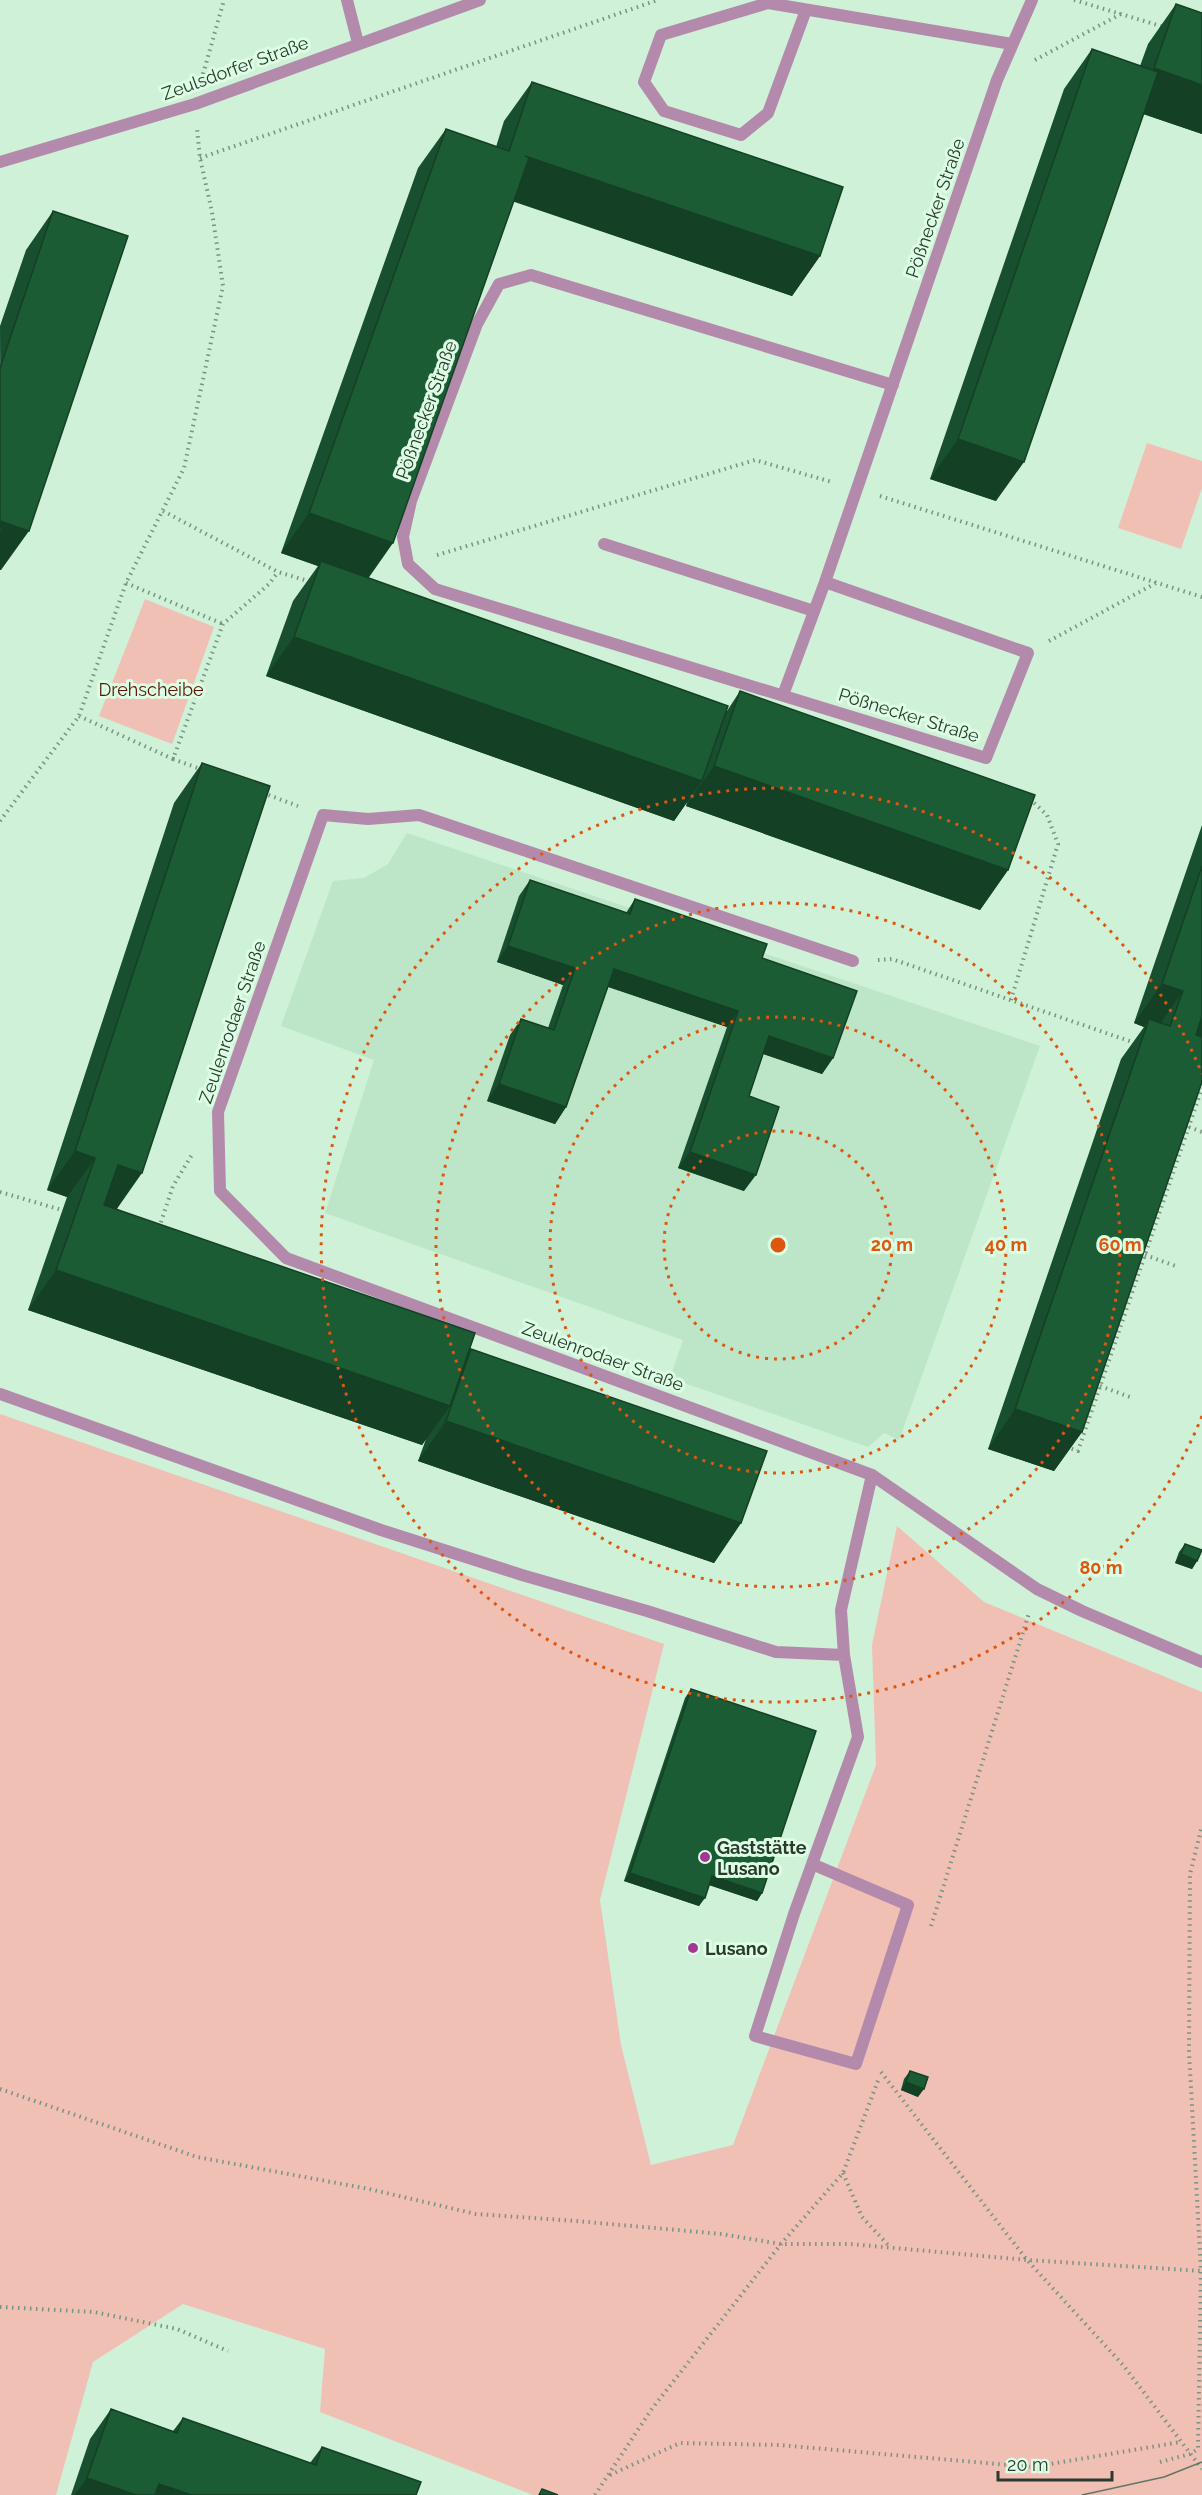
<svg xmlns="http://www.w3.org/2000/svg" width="1202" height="2495" font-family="Raleway,sans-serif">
<rect width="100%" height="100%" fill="#cef1d7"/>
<path fill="#bce6c7" d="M407,833l633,213 -141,394 -15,-7 -16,14 -198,-69 13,-38 -358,-127 49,-153 -93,-34 52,-145 31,-3 24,-14z"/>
<path fill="#f0c0b5" d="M1147,443l55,18v27l-21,61 -63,-21z
M145,599l69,28 -42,117 -73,-28z
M0,1414l664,230 -64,256 21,145 30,120 82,-20 143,-380 -4,-120 25,-119 87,76 218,90v803h-669l-213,-83 5,-63 -142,-45 -90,58 -37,133h-56z"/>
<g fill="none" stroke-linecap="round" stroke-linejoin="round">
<path stroke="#7a9381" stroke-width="4" stroke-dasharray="1.5 4.5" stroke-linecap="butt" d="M1074,0l90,27
M1035,60l86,-46
M203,74l21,-74
M200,158l458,-158
M880,496l322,101
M163,511l115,61 33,10
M437,555l318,-95 77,22
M126,583l97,41
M1049,641l107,-58
M79,716l94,43 50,-135 46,-40 9,-12
M173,759l30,11
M263,793l35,13
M0,821l79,-105 47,-133 58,-115 39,-182 -11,-74 -12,-54 -3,-29
M878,960l14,-1 243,84
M1011,1000l47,-156 -11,-29 -17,-16
M1189,1127l13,5
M0,1192l62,18
M159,1228l14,-42 20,-33
M1145,1255l31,11
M1100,1386l30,11
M1066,1447l12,4 124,-363
M931,1926l98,-313
M881,2072l146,188 96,105 79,104
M0,2089l197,68 172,32 107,25 100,7 146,13 59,10h69l177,16 175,11
M843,2173l19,44 28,30
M0,2307l94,5 83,17 51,22
M1160,2462l30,-8 8,-5 3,-178 -12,-219 1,-178 12,-48
M610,2475l70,-32 99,2 253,22 149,-25
M595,2495l56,-85 130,-166 62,-71 36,-95"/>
<path stroke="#b48aac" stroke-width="12" d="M347,0l11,43
M0,1394l381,136 141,45 125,36 129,41 68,3
M812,1864l96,41 -52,159 -101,-28 39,-122 64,-177 -14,-82 -3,-45 31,-135"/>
<path stroke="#b48aac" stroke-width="12" d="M806,10l-38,103 -27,22 -77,-24 -20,-29 17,-47 107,-32 244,41
M604,544l210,67
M825,582l203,71 -42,105 -551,-169 -27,-25 -5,-27 8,-36 66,-177 22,-40 32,-9 362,110
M783,695l42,-113 172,-502 35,-80
M853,961l-434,-146 -51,4 -45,-4 -105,297 2,79 66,67 586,217 165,114 45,22 120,51"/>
<path stroke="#b48aac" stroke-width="12" d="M0,162l195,-58 285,-104"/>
<path stroke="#617566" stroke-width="1.5" d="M1082,2495l82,-18 38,-15"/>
</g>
<path fill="#184f2e" d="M1176,4l26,9v121l-59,-20 -147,387 -66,-22 134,-390 28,-40 48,17 8,-22z
M532,82l288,174 -28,40 -278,-95 -146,377 359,133 13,-20 268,179 -28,40 -294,-104 1,-4 -13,19 -408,-145 27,-75 25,-35 -37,-13 137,-385 28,-39 50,18 8,-26z
M53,211l-52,359 -1,-244 26,-76z
M202,763l-85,446 350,146 4,-6 270,174 -27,40 -296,-102 8,-22 -4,6 -394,-135 39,-113 -20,-7 127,-387z
M1202,825v257l-120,350 -28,39 -66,-22 133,-390 23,-32 -10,-4z
M530,880l96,33 9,-14 127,59 71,100 -11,16 -59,-20 -14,42 -5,95 -66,-23 49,-141 -119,-40 -42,120 -11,17 -68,-23 23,-66 11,-16 27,9 15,-43 -66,-23 22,-66z
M1185,1544l12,17 -5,8 -17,-6 4,-11z
M691,1689l71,204 -5,8 -48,-16 -10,21 -75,-25 61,-183z
M910,2071l8,26 -17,-7 3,-11z
M111,2409l62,22 10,-13 127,45 12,-16 94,48h-345l19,-56z"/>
<path fill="#144025" d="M1154,68l48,17v49l-76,-26z
M525,156l295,100 -28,40 -295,-100z
M958,439l66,23 -28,39 -66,-22z
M309,513l84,30 -28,40 -44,-22 -3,5 -37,-13z
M0,521l29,10 -28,39h-1z
M294,637l408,144 -28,40 -408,-145z
M714,766l294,104 -28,40 -294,-104z
M508,946l67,22 -12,17 -66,-23z
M614,969l124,42 -11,16 -124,-42z
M1162,984l21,7 -28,40 -6,-12 -5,8 -10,-4z
M1202,1008v35l-22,-4z
M769,1036l64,22 -11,16 -64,-22z
M499,1084l67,23 -11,17 -68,-23z
M75,1151l20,7 -28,39 -20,-7z
M690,1152l66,23 -12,16 -66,-23z
M118,1165l24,8 -28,40 -24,-8z
M56,1270l394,136 -28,39 -394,-135z
M1015,1409l67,23 -28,39 -66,-22z
M446,1421l295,102 -27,40 -296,-102z
M1181,1554l16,7 -5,8 -17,-6z
M630,1873l75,25 -6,8 -75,-25z
M712,1876l50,17 -5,8 -51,-17z
M906,2082l18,7 -6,8 -17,-7z
M87,2478l49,17h-61z
M159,2484l33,11h-41z"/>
<path fill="#1c5c35" stroke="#144025" stroke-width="1.5" d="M1176,4l26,9v72l-48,-17z
M1092,49l66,23 -134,390 -66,-23z
M532,82l311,105 -23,69 -295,-100 4,2 -136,385 -84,-30 137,-384 63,22z
M53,211l75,25 -99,295 -29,-10v-153z
M0,527l3,2 -3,7z
M321,561l407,145 -26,75 -408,-144z
M740,691l295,104 -27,75 -294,-104z
M202,763l68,23 -128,387 -24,-8 -14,40 371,128 -25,73 -394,-136 39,-112 -20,-7z
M1202,866v150l-6,19 6,2v45l-120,350 -67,-23 134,-390 21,7 13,-35 -21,-7z
M530,880l100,34 5,-15 132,45 -5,14 95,33 -24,67 -64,-22 -20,60 30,11 -23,68 -66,-23 48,-141 -124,-42 -48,138 -67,-23 22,-65 33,11 21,-62 -67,-22z
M471,1349l296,102 -26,72 -295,-102z
M1185,1544l17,6 -5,11 -16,-7z
M691,1689l125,42 -54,162 -50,-17 -7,22 -75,-25z
M910,2071l18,6 -4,12 -18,-7z
M111,2409l66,24 6,-15 133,47 6,-18 99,35 -5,13h-224l-33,-11 -4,11h-19l-49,-17z
M542,2489l16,6h-19z"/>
<g fill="none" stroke="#df570e" stroke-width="3" stroke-dasharray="3 6">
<circle cx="778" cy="1245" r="114"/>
<circle cx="778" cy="1245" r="228"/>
<circle cx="778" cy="1245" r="342"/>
<path d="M1202 1416A457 457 0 1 1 1202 1074"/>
</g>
<g fill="#a33796" stroke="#dbfee4" stroke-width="2">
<circle cx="705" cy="1857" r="6"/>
<circle cx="693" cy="1948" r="6"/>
</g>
<g text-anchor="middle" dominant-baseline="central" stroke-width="6" stroke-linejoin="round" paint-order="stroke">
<g font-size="18" fill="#2b392f" stroke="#dbfee4">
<text transform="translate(235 68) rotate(-20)">Zeulsdorfer Straße</text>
<text transform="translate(935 208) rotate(-71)">Pößnecker Straße</text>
<text transform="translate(426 410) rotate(-70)">Pößnecker Straße</text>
<text transform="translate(909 715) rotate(17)">Pößnecker Straße</text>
<text transform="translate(232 1022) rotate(-71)">Zeulenrodaer Straße</text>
<text transform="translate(603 1356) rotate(20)">Zeulenrodaer Straße</text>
</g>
<g font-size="18" fill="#5e1305" stroke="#dbfee4">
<text x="151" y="689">Drehscheibe</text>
</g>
<g font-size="18" font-weight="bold" fill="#2b392f" stroke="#dbfee4" text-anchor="start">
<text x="717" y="1847">Gaststätte<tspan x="717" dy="21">Lusano</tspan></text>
<text x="705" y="1948">Lusano</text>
</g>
</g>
<circle cx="778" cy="1245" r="9" fill="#df570e" stroke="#dbfee4" stroke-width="3"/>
<g font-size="18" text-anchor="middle" font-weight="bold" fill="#df570e" stroke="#dbfee4" stroke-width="6" stroke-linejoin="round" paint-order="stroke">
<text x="892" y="1251">20 m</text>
<text x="1006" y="1251">40 m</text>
<text x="1120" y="1251">60 m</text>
<text x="1101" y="1574">80 m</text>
</g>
<path d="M998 2471v9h114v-9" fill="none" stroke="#2b392f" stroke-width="3"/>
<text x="1007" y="2471" font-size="18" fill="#2b392f" stroke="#dbfee4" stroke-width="4.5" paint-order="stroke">20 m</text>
</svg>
